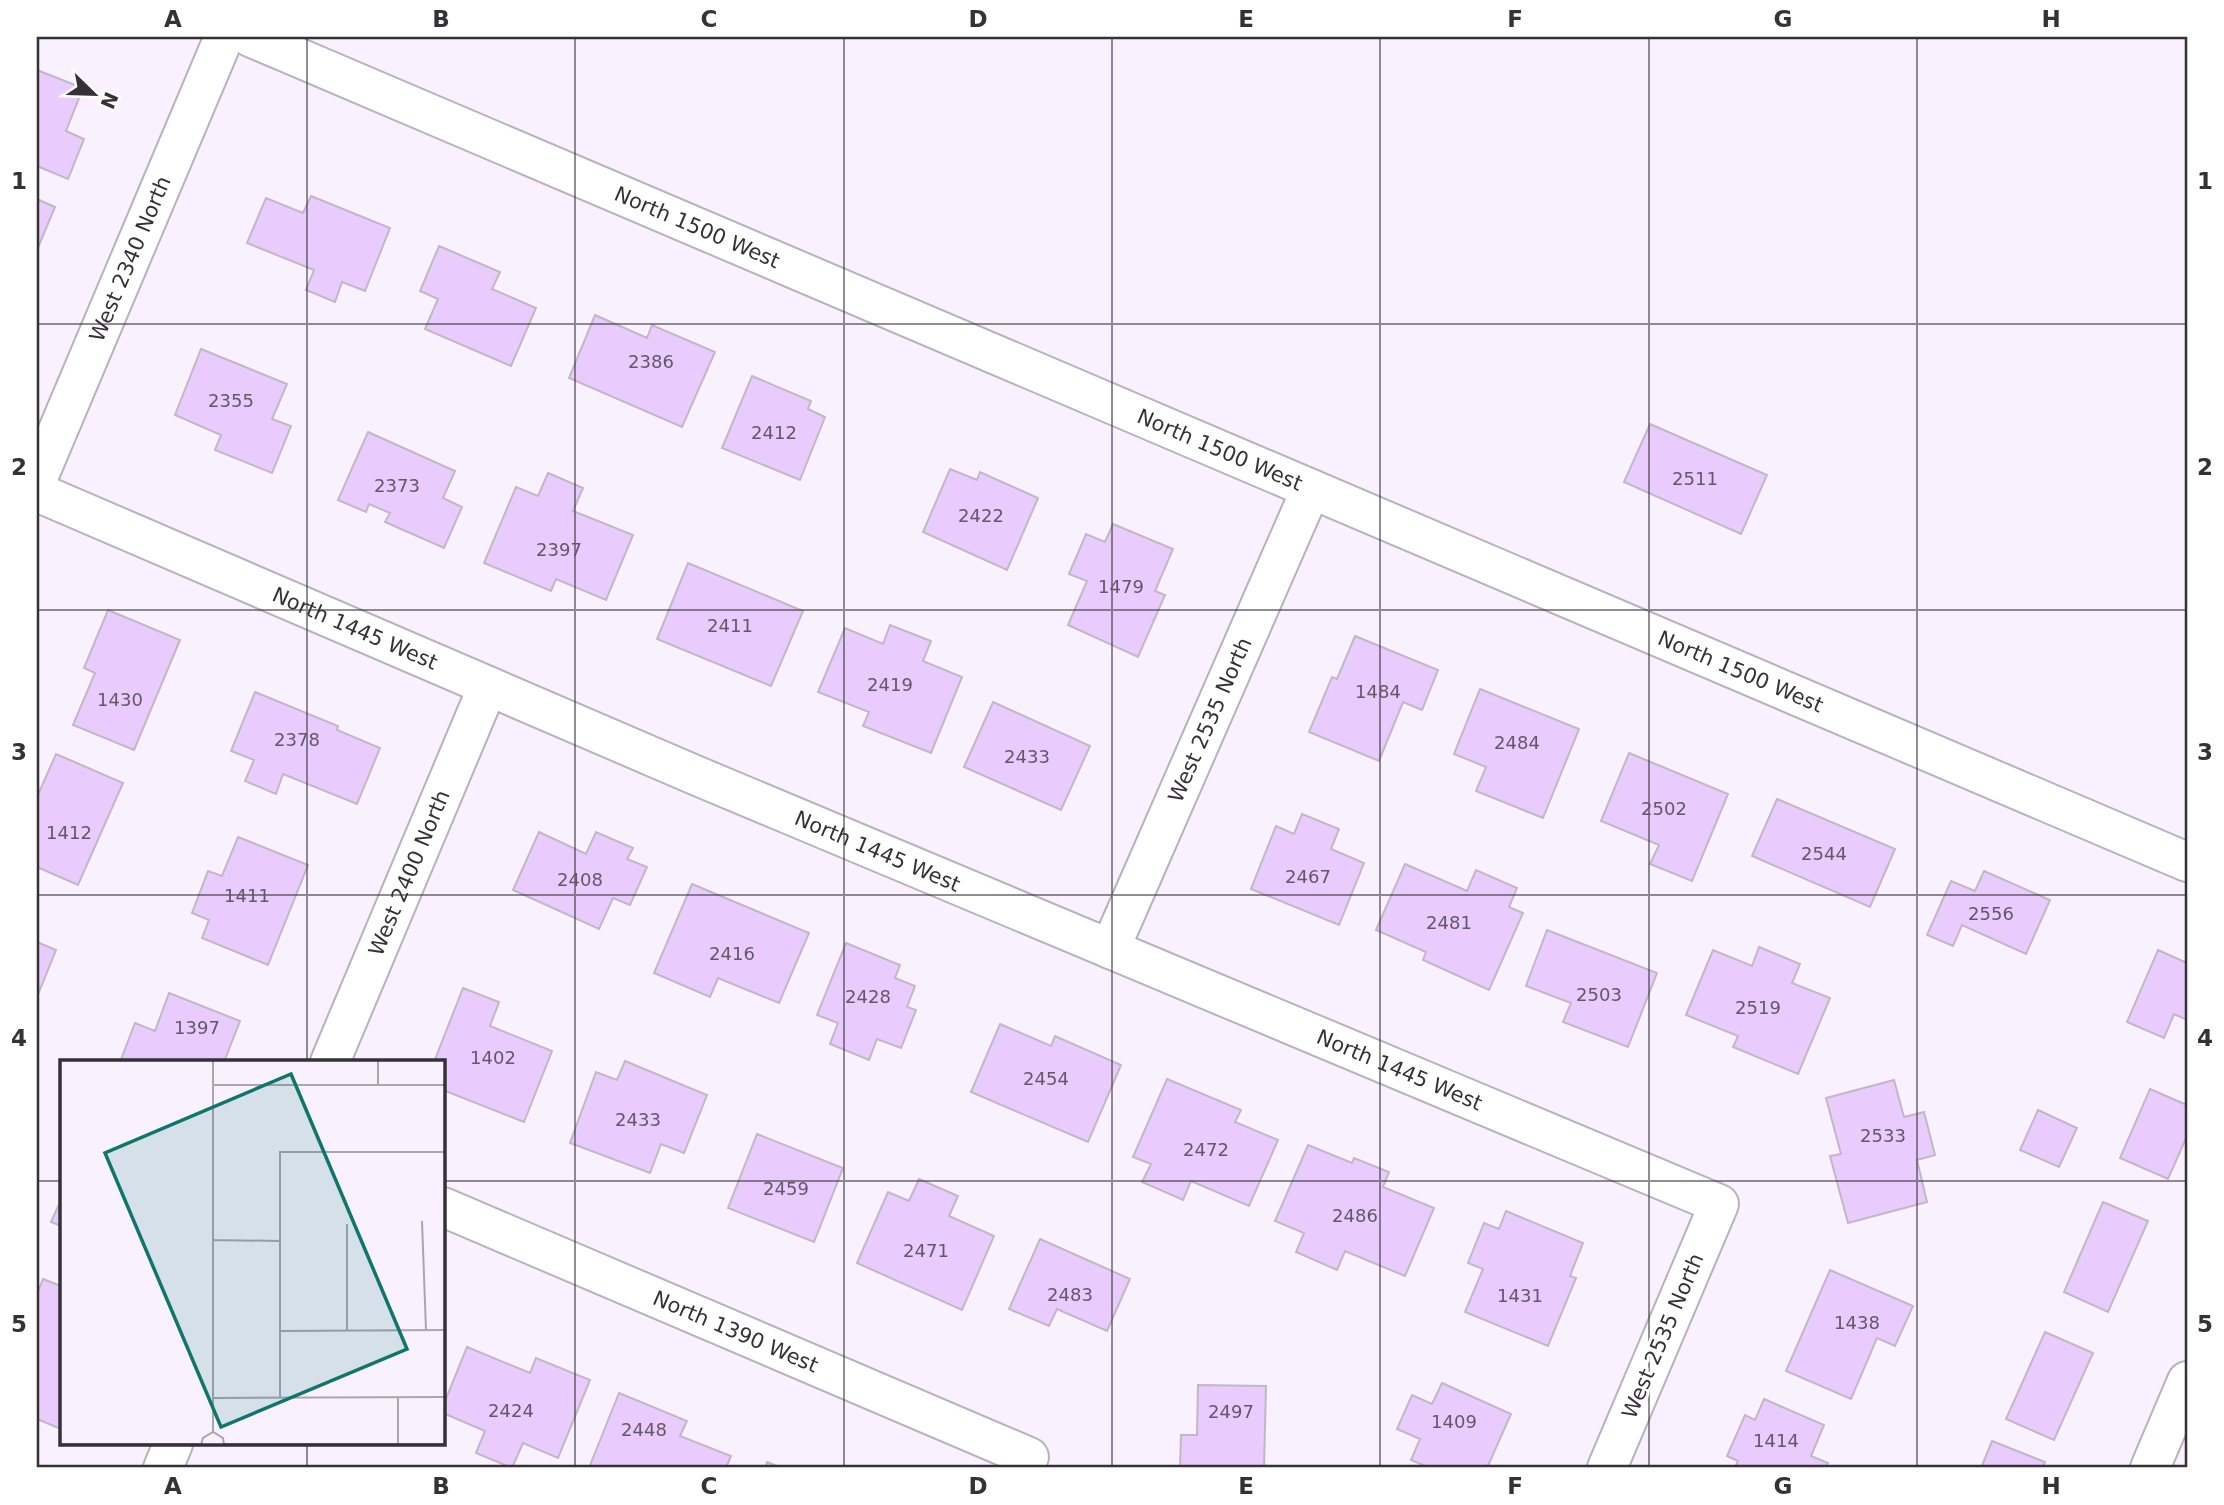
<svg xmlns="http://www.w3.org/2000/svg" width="2224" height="1505" font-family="'DejaVu Sans',sans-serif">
<rect width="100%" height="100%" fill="#f9f2fe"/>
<path fill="#e9cbfd" stroke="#c0b8c5" stroke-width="2" d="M37,70l46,18 -17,43 18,8 -16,40 -31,-13z
M311,196l79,32 -25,63 -23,-9 -7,20 -29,-12 8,-20 -67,-27 19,-45 37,15z
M37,199l18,8 -18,43z
M439,246l61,26 -8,17 44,19 -25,58 -86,-37 13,-30 -18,-8z
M595,315l52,23 5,-13 63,27 -33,75 -113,-49z
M201,349l86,35 -15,35 19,7 -19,47 -57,-23 6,-15 -46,-20z
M752,376l59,25 -3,8 17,8 -25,63 -78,-32z
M1650,424l117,51 -26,59 -117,-52z
M368,432l87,39 -12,27 19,9 -18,41 -59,-26 5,-9 -21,-9 -3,8 -28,-12z
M950,469l27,11 3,-8 58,26 -31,72 -84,-38z
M548,473l35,15 -10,23 60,24 -27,65 -50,-21 -5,12 -67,-28 32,-76 22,9z
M1113,524l60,25 -18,42 10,4 -27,62 -70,-32 19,-44 -18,-7 17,-40 19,8z
M688,563l115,48 -32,75 -114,-47z
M108,610l72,30 -46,110 -61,-25 22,-52 -11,-5z
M890,625l41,16 -8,20 39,16 -31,76 -68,-27 6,-14 -51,-20 27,-64 38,16z
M1355,636l83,34 -16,40 -19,-8 -24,59 -70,-29 23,-55 5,2z
M1480,689l99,40 -36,89 -67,-27 10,-24 -32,-13z
M255,692l83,34 -1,4 43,18 -23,56 -74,-30 -7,20 -31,-13 9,-21 -23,-9z
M993,702l97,44 -29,64 -97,-43z
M1629,753l99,41 -36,87 -42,-17 9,-19 -58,-24z
M56,754l67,29 -45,102 -41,-18v-70z
M1777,799l118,50 -25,58 -118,-51z
M1302,814l37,15 -8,20 33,14 -25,62 -88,-36 25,-63 18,8z
M539,832l47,22 10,-22 37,16 -6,11 20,8 -17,38 -17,-7 -14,31 -86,-39z
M238,837l70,28 -40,100 -66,-27 7,-18 -17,-7 16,-42 14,5z
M1405,864l62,27 9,-21 41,18 -8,19 14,6 -34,77 -66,-30 3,-8 -50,-22z
M1984,871l66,29 -24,54 -64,-29 -9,21 -26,-11 24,-54 24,10z
M692,884l117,49 -30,70 -61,-25 -8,19 -56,-24z
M1547,930l110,43 -29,74 -65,-25 8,-19 -45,-17z
M37,942l19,8 -19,47z
M846,943l54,22 -5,13 20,8 -8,21 9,3 -15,38 -24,-9 -8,21 -39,-16 8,-21 -21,-8z
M1759,947l41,17 -8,19 38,15 -32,76 -65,-27 5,-11 -52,-21 27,-65 39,16z
M2158,950l29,13v57l-13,-6 -10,24 -37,-16z
M463,988l36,14 -9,24 62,25 -28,71 -81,-32v-28h-9z
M169,993l71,28 -16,41h-104l15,-39 20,8z
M1000,1024l51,22 4,-10 66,29 -33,77 -117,-50z
M625,1061l82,34 -23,58 -23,-9 -11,29 -80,-30 26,-71 21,8z
M1167,1079l74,31 -6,12 43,18 -29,66 -58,-25 -8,19 -41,-18 9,-18 -18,-7z
M1894,1080l10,37 20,-5 11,43 -18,5 10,42 -79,21 -18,-67 11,-2 -15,-56z
M2150,1089l37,16v31l-19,43 -48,-21z
M2038,1110l39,18 -18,39 -39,-17z
M757,1134l86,34 -29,74 -86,-34z
M1308,1145l44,18 2,-5 35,14 -6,15 51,21 -29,68 -60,-25 -8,19 -41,-18 8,-19 -29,-12z
M919,1179l39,17 -9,20 45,20 -32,74 -105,-47 31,-71 21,9z
M61,1200v26l-10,-4z
M2103,1202l45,19 -40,91 -44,-20z
M1506,1211l77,32 -13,33 6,2 -28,68 -83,-34 18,-43 -15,-6 16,-40 15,6z
M1040,1239l90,40 -23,52 -50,-22 -8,17 -40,-17z
M1830,1270l83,36 -18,40 -18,-8 -26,61 -65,-28z
M43,1279l18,7v143l-24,-10v-125z
M2045,1332l48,21 -39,87 -48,-21z
M467,1347l63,26 6,-15 54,22 -32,78 -35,-15 -11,25 -36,-15 9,-22 -42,-18v-7z
M1442,1383l69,31 -24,54h-57l-19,-8 9,-21 -23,-10 15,-34 20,9z
M1198,1385l68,1 -2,82h-84l1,-33h16z
M619,1393l68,28 -7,15 51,20 -5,12h-137z
M1764,1399l60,26 -13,31 17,7 -3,5h-90l3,-7 -11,-5 18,-41 10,5z
M1992,1441l53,21 -3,6h-61z
M767,1462l15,6h-17z"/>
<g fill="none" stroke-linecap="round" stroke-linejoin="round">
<g stroke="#b9b1be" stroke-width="42">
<g id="minor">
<path id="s1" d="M250,37l1937,825"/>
<path id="s2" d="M37,480l187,-443"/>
<path id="s3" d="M37,492l658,283 1024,429 -112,264"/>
<path id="s4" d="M1110,949l201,-460"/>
<path id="s5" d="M330,1062l158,-376"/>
<path id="s6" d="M443,1207l586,250"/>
<path d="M163,1468l10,-24"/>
<path d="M2150,1468l37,-87"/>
</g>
</g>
<use href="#minor" stroke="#fff" stroke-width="38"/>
</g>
<path fill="none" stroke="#353237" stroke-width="2" stroke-opacity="0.55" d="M307,37v1025M575,37v1431M844,37v1431M1112,37v1431M1380,37v1431M1649,37v1431M1917,37v1431M37,324h2150M37,610h2150M37,895h2150M37,1181h24M443,1181h1744M307,1444v24"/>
<g text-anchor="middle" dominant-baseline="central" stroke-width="6" stroke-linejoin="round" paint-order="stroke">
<g font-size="18" fill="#625868">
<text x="651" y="361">2386</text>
<text x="231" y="400">2355</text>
<text x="774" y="432">2412</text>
<text x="1695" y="478">2511</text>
<text x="397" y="485">2373</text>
<text x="981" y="515">2422</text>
<text x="559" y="549">2397</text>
<text x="1121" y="586">1479</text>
<text x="730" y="625">2411</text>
<text x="890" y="684">2419</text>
<text x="1378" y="691">1484</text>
<text x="120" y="699">1430</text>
<text x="297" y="739">2378</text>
<text x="1517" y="742">2484</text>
<text x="1027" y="756">2433</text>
<text x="1664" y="808">2502</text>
<text x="69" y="832">1412</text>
<text x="1824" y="853">2544</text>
<text x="1308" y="876">2467</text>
<text x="580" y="879">2408</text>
<text x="247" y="895">1411</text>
<text x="1991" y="913">2556</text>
<text x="1449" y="922">2481</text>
<text x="732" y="953">2416</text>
<text x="1599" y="994">2503</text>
<text x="868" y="996">2428</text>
<text x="1758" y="1007">2519</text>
<text x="197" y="1027">1397</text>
<text x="493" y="1057">1402</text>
<text x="1046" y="1078">2454</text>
<text x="638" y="1119">2433</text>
<text x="1883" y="1135">2533</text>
<text x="1206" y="1149">2472</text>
<text x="786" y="1188">2459</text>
<text x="1355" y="1215">2486</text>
<text x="926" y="1250">2471</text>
<text x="1070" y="1294">2483</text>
<text x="1520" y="1295">1431</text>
<text x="1857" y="1322">1438</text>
<text x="511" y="1410">2424</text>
<text x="1231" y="1411">2497</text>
<text x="1454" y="1421">1409</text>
<text x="644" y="1429">2448</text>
<text x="1776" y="1440">1414</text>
</g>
<g font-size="21" fill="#353237" stroke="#fff">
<text stroke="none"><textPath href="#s1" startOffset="486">North 1500 West</textPath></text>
<text stroke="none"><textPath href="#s2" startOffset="240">West 2340 North</textPath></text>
<text stroke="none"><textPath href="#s1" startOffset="1054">North 1500 West</textPath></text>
<text stroke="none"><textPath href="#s3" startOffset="346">North 1445 West</textPath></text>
<text stroke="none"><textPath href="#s1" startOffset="1620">North 1500 West</textPath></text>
<text stroke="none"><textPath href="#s4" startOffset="250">West 2535 North</textPath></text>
<text stroke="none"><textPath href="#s3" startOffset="914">North 1445 West</textPath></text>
<text stroke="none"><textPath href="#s5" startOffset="205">West 2400 North</textPath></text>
<text stroke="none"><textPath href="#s3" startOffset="1480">North 1445 West</textPath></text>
<text stroke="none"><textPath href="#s6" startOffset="318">North 1390 West</textPath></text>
<text transform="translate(1663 1336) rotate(-67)">West 2535 North</text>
</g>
</g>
<g transform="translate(60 1060)">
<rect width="385" height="385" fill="#f9f2fe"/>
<path fill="none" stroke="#aba5ae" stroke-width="2" d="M385,0v25M153,25h232M318,25v-25M362,161l4,109M153,180l67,1M220,271l165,-1M287,271v-107M338,337v48M153,338l232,-1M220,338v-246h165M153,372v-372M0,384h141M164,384h221M141,385l2,-7 10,-6 10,6 1,7"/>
<path fill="#0f766e" fill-opacity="0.15" stroke="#0f766e" stroke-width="3.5" d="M231,14l116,275 -186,78 -116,-274z"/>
<rect width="385" height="385" fill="none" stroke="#353237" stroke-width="3.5"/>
</g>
<rect width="2224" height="1505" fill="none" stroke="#ffffff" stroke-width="77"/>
<g transform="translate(94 94) rotate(113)" stroke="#ffffff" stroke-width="5" paint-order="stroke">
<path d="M0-5L12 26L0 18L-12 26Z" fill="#353237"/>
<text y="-10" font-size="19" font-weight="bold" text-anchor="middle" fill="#353237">N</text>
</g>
<rect x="38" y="38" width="2148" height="1428" fill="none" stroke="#353237" stroke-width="2.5"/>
<g font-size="23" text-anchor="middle" font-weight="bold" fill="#353237">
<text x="173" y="27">A</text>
<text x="441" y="27">B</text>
<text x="709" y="27">C</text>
<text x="978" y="27">D</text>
<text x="1246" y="27">E</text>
<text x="1515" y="27">F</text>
<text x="1783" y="27">G</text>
<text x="2051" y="27">H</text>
<text x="19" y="189">1</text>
<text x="2205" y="189">1</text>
<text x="19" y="475">2</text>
<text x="2205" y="475">2</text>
<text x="19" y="760">3</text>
<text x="2205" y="760">3</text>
<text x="19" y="1046">4</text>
<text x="2205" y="1046">4</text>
<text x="19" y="1332">5</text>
<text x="2205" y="1332">5</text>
<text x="173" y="1494">A</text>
<text x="441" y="1494">B</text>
<text x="709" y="1494">C</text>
<text x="978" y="1494">D</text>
<text x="1246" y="1494">E</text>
<text x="1515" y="1494">F</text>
<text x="1783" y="1494">G</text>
<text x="2051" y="1494">H</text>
</g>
</svg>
